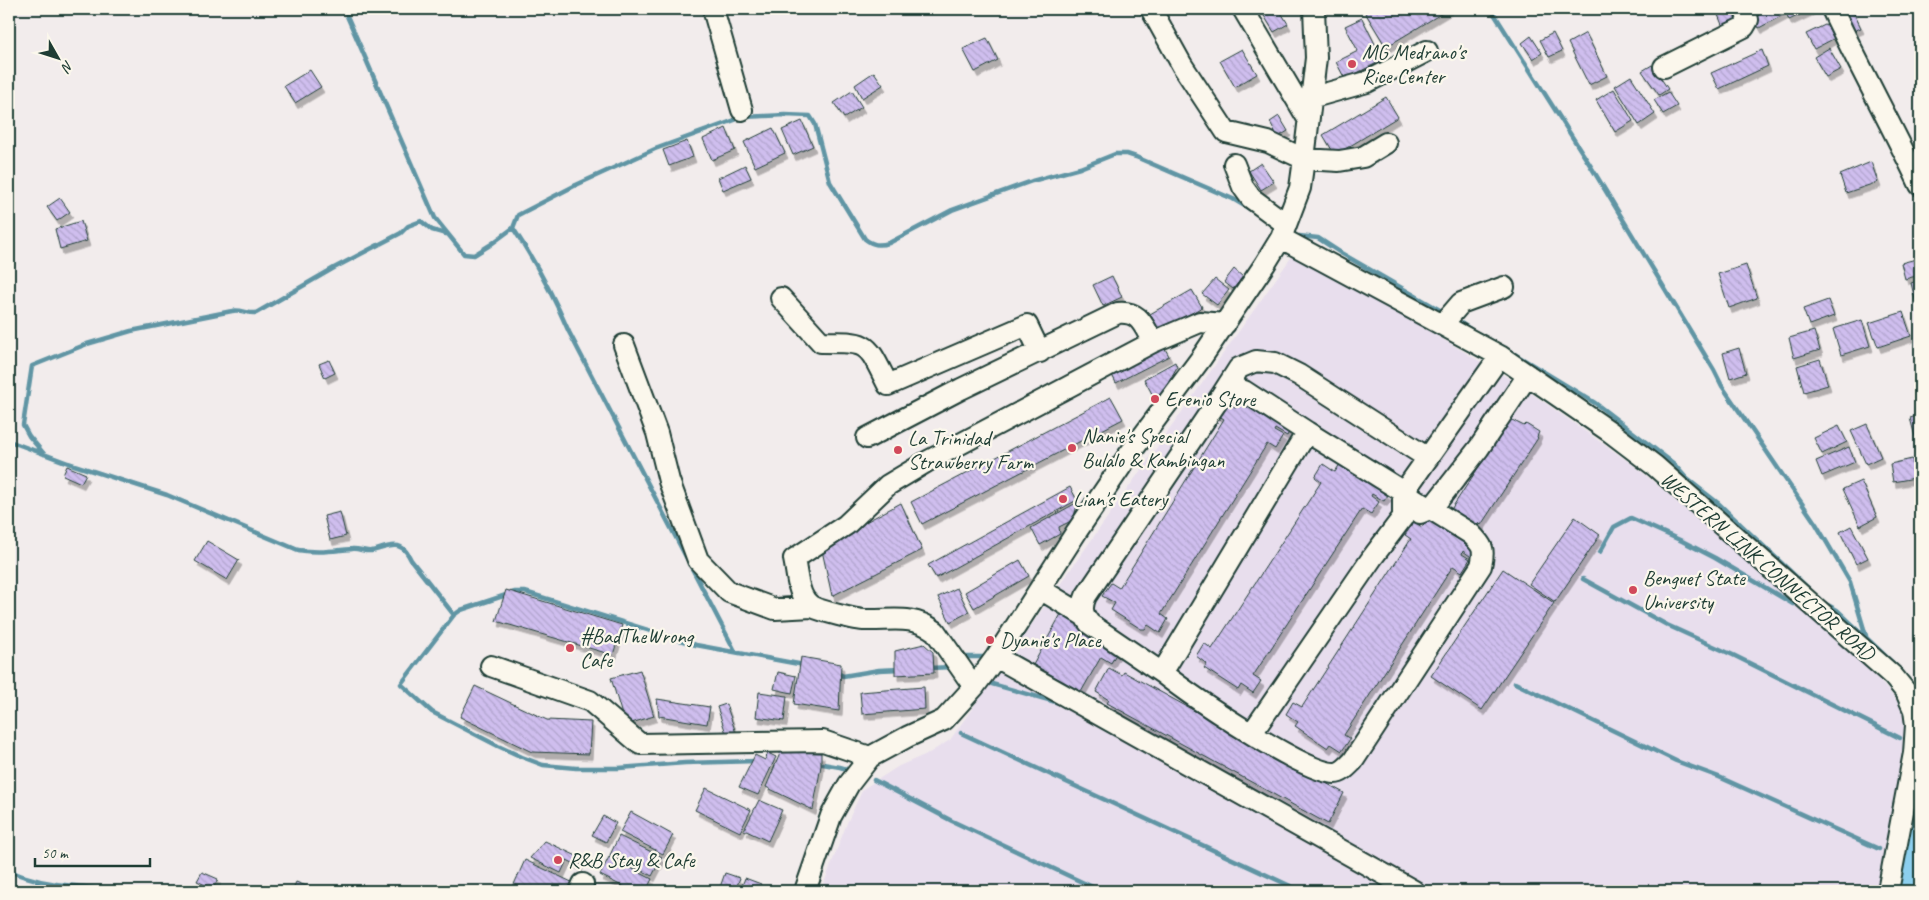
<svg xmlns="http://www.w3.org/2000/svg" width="1929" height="900" font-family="Caveat,sans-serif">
<defs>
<pattern id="building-back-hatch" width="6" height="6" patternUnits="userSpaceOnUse" patternTransform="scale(1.25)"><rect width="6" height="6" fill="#cfbeee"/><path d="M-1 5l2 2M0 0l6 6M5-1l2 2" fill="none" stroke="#b1a4cd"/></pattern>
<filter id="shadow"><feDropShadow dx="3" dy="5.5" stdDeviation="0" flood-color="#0004"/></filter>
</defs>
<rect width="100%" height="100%" fill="#f2ecec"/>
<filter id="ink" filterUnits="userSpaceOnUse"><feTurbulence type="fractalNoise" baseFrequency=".02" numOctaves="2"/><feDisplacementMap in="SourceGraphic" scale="10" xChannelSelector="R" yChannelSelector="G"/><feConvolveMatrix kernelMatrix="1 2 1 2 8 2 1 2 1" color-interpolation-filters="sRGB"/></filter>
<g filter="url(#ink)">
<path fill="#e8deed" d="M1295,252l220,130 121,85 207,175 44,47 21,25 -14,177h-1073l26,-68 16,-34 36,-23 30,-13 21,-13z"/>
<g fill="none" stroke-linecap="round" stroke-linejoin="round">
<path stroke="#6095a4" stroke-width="4.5" d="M344,9l91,209 29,36 10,1 16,-10 23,-17 5,-13 58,-30 79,-36 88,-32 42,-2 25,1 5,8 15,58 35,57c8,6 13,7 24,4l63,-33 80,-29 48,-13 35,-14h12l9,3 97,42 20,12
M1491,9l99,156 124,205 8,16 94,138 34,58 16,54
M513,228c22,33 40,67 56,104l166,319
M1299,236l19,2 23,15 104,60
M1453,318l17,11
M1511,352l84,51 78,60 13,15 32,25 90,85
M9,441l59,22 99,32 131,55c19,3 35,1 54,-1 6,-1 13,3 19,2 9,-1 18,-7 27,-5 7,2 10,8 13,14l43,55
M44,454l-15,-18 -6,-11 9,-59 55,-22 44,-13 101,-20c9,-2 16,3 24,2l78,-45 67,-35 7,-7 13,-5 11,9 14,4
M1600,552l14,-25 17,-9 51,23 33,17 78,46
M1583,579l84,46 66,30 167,83
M1824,603l13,7 60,57
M966,657h18
M929,668l24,-1
M836,672l7,4 36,-6 22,-1
M1515,683l161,78 43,16 160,72
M992,684l71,20
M961,733l340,158
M757,761l-72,2 -66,5h-43l-33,-3 -21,-8 -24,-11 -66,-34 -31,-28 53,-69 7,-5 54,-18h10l171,53 108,20
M817,763l23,4 13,4
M874,780l78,41 149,70
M1905,861l6,3
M9,871c21,9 42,13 65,15 13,2 26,1 39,5
M37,881l2,10"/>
<path stroke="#8ccfee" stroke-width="28" d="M1909,891l3,-34 8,-43"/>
</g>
<path fill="url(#building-back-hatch)" stroke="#1f3d34" filter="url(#shadow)" d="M1260,9h19l9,15 -14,8z
M1363,9h86l-63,38z
M1720,9h12l7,18 -14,5 -9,-22z
M1748,9h33l4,5 -26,14z
M1784,9h28l-23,11z
M1839,9h13l9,19 -12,5z
M1362,18l21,42 -38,19 -9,-17 22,-11 -13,-25z
M1827,24l8,14 -21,11 -8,-15z
M1553,33l9,18 -13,6 -9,-17z
M1586,33l21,43 -18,9 -21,-42z
M1531,36l11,17 -9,6 -11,-16z
M987,38l11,22 -23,12 -12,-23z
M1829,48l12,21 -15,8 -12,-20z
M1242,49l15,25 -22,13 -15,-26z
M1762,50l6,16 -49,23 -8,-16z
M1652,65l16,24 -9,6 -17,-24z
M310,70l11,17 -26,16 -11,-17z
M874,72l9,13 -21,13 -7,-13z
M1631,76l24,38 -16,11 -24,-39z
M1614,89l19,32 -18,11 -19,-32z
M852,91l10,16 -18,11 -10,-15z
M1668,92l9,14 -14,8 -9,-14z
M1386,97l12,20 -63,38 -12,-20z
M1279,116l9,15 -10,6 -8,-15z
M802,121l11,25 -20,9 -11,-25z
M726,128l9,22 -23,10 -9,-21z
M773,128l12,25 -30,14 -11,-25z
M687,141l6,16 -24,9 -6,-16z
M1871,162l7,20 -32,11 -6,-18z
M1261,163l13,19 -13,8 -12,-19z
M745,165l6,13 -28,12 -5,-12z
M60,198l10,14 -13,9 -10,-14z
M81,221l6,20 -27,8 -5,-20z
M1920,258v17l-15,4 -4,-16z
M1746,265l11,33 -28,10 -11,-34z
M1234,269l9,8 -10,12 -9,-7z
M1112,276l10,21 -19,9 -10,-21z
M1215,279l14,11 -12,15 -15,-11z
M1920,280v23l-4,1 -5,-21z
M1192,290l10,17 -42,25 -10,-18z
M1828,300l6,16 -25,9 -6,-16z
M1903,312l8,24 -33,11 -9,-24z
M1862,320l8,26 -29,9 -8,-26z
M1814,331l6,19 -26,8 -5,-20z
M1163,345l6,11 -53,27 -6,-12z
M1739,348l7,25 -16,5 -7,-25z
M1820,359l8,26 -24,7 -7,-26z
M329,360l6,13 -10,5 -6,-14z
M1175,362l2,5 -20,36 -13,-24z
M1244,395l46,35 -3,6 -12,-7 -1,2 9,5 -8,13 -8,-5 -106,170 7,5 -8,14 -12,-8 -3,4h-4l-30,-19 4,-7 -13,-7 9,-13 8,5 105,-169 -8,-5 9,-14 11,8z
M1111,397l12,22 -201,105 -11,-22z
M1920,415v40l-10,-37z
M1510,419l14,7 2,-2 13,8 -2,5 1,1 -57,87 -2,-2 -3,5 -14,-9 1,-3 -5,-3 -1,2 -7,-4z
M1867,424l14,33 -15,7 -15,-33z
M1839,426l8,16 -25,12 -8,-16z
M1849,447l6,15 -33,14 -6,-15z
M1343,459l33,21 -4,5 16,10 -4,6 -12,-7 -1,2 8,6 -8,12 -9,-5 -109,167 8,5 -8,12 -12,-8 -3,5 -34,-22 3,-4 -11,-8 8,-13 8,6 109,-167 -6,-5 8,-13 12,8z
M1912,459l3,19 -22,4 -3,-18z
M67,466l19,8 -5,9 -18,-8z
M1861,481l16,36 -17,9 -17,-37z
M1070,487l7,13 -141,78 -8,-13z
M1078,502l-5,18 -14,7 1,7 -20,11 -9,-17z
M901,503l21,47 -90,46 -11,-50z
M340,512l6,24 -16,4 -6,-24z
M1428,517l39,22 -3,5 14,9 -4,6 -11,-8 -1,3 8,5 -8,13 -9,-6 -109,169 6,4 -8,12 -11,-7 -3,4 -33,-22 3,-4 -12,-8 7,-12 9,5 109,-168 -6,-4 9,-13 8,5z
M1575,517l25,18 -45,67 -26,-18z
M1851,526l17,32 -12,6 -16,-32z
M207,541l32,19 -12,20 -32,-19z
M1020,560l9,16 -55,32 -9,-16z
M1503,569l51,34 -72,107 -51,-34z
M957,588l12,24 -19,10 -12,-25z
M506,590l116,35 -9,30 -117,-34z
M1061,614l59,33 -9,16 -10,-6 -20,35 -48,-27z
M924,644l9,8 1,21 -39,2v-24z
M801,657l40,7 -2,47 -45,-7z
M1109,668l13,7 2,-3 220,121 -16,31 -221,-121 2,-3 -13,-8z
M640,670l14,46 -29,9 -14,-47z
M778,672l18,4 -4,17 -18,-4z
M475,686l72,34 44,2 -2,32 -57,-2 -72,-35z
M924,687l1,22 -63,5 -2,-22z
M759,692l28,4 -3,25 -28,-4z
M657,699l53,8 -3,17 -48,-8z
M726,704l10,29 -9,3 -10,-29z
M781,751l40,2v13l-8,44 -47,-23z
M768,753l8,4 -18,38 -19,-8 16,-32 10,5z
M706,788l45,22 -11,22 -45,-22z
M759,800l23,10 -14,31 -24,-11z
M631,812l42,23 -10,19 -43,-22z
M603,816l13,7 -10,19 -14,-7z
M619,836l43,21 -10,19 -42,-21z
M545,841l38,18 -4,7 -12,-6 -6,13 -31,-15z
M609,857l43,22 -6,12h-14l-32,-16z
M525,860l53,25 -3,6h-64z
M202,872l16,7 -5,10 -16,-8z
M725,873l15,5 -5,13 -16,-1z
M745,878l16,6 -3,7h-18z
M296,882l18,7 -1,2h-21z"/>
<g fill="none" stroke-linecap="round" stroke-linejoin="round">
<g stroke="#1f3d34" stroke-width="24">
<path id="minor" d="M713,9l29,101
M1151,9l31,56 44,67 42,10 36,17 35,2 24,-4 23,-14
M1243,9l65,110
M1832,9c28,59 60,117 88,176
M1664,67l80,-40 4,-7 -3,-11
M1310,98l57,-16 60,-31
M1234,164l9,23 8,11 35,26
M1281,238l219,118 109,75 46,35 238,210 13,16 8,18 2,15 -2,28 -26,138
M781,298l40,44c50,0 45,0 67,43l139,-60 13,27
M1442,325l19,-22 43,-16
M624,345l33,88 12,48 29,79 31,32 46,17 37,-2
M1221,396l18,-28 17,-7 19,2 24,12 129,83
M1307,432l164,102c12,12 14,15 10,32l-128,195c-5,5 -11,12 -18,12 -30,1 -145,-78 -173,-100z
M867,438l94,-49 157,-76c22,-2 25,12 35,29
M1420,513l12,-5 22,-28 25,-32 49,-73
M1040,589l43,26
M996,657l418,234
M491,666l99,35 50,43 183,-3 47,16
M1162,673l-72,-49c-8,-10 -9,-16 -4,-28l135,-200c9,-7 13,-9 23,-5l63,41
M974,687l-39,-56c-23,-17 -44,-10 -70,-11 -9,0 -44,-9 -52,-13 -3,-1 -6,-5 -8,-7 -8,-11 -8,-28 -11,-41l52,-34 42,-40 40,-24 225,-119 47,-20 25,2
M1252,733l120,-175 31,-41v-24l97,-137
M580,891l3,-7
M805,891l26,-75 18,-32 21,-27 37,-20 37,-17 30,-33 22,-30 81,-126 51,-75 74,-99 63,-93 16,-26 19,-50 4,-29 12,-101 -2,-49"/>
</g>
<use href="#minor" stroke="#fbf7ec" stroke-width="20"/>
</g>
</g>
<g fill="#d1495b" stroke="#fbf7ec" stroke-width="2">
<circle cx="1352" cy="64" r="5"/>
<circle cx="1155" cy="399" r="5"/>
<circle cx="1072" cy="448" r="5"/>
<circle cx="898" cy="450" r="5"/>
<circle cx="1063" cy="499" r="5"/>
<circle cx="1633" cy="590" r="5"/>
<circle cx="990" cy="640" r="5"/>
<circle cx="570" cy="648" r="5"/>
<circle cx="558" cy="860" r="5"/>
</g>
<g text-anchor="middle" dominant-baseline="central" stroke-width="4.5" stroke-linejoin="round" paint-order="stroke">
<g font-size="21" fill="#1f3d34" stroke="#fbf7ec" text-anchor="start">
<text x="1362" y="52">MG Medrano's<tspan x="1362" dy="24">Rice Center</tspan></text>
<text x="1165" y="399">Erenio Store</text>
<text x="1082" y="436">Nanie's Special<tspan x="1082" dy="24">Bulalo &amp; Kambingan</tspan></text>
<text x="908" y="438">La Trinidad<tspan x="908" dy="24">Strawberry Farm</tspan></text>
<text x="1073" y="499">Lian's Eatery</text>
<text x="1643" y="578">Benguet State<tspan x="1643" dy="24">University</tspan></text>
<text x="580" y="636">#BadTheWrong<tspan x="580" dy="24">Cafe</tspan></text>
<text x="1000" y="640">Dyanie's Place</text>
<text x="568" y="860">R&amp;B Stay &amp; Cafe</text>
</g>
<g font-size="21" fill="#1f3d34" stroke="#fbf7ec">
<text transform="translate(1768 566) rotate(41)">WESTERN LINK CONNECTOR ROAD</text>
</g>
</g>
<rect width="1929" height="900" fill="none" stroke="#fbf7ec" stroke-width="30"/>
<rect x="15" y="15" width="1899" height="870" fill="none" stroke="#1f3d34" stroke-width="2" filter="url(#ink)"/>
<g transform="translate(58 58) rotate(129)" stroke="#fbf7ec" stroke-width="4" paint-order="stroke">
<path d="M0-4L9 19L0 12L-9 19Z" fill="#1f3d34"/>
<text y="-8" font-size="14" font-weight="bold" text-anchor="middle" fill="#1f3d34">N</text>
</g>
<path d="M35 858v8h115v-8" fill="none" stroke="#1f3d34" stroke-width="2.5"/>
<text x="42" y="858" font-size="15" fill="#1f3d34" stroke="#fbf7ec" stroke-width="4" paint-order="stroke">50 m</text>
</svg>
